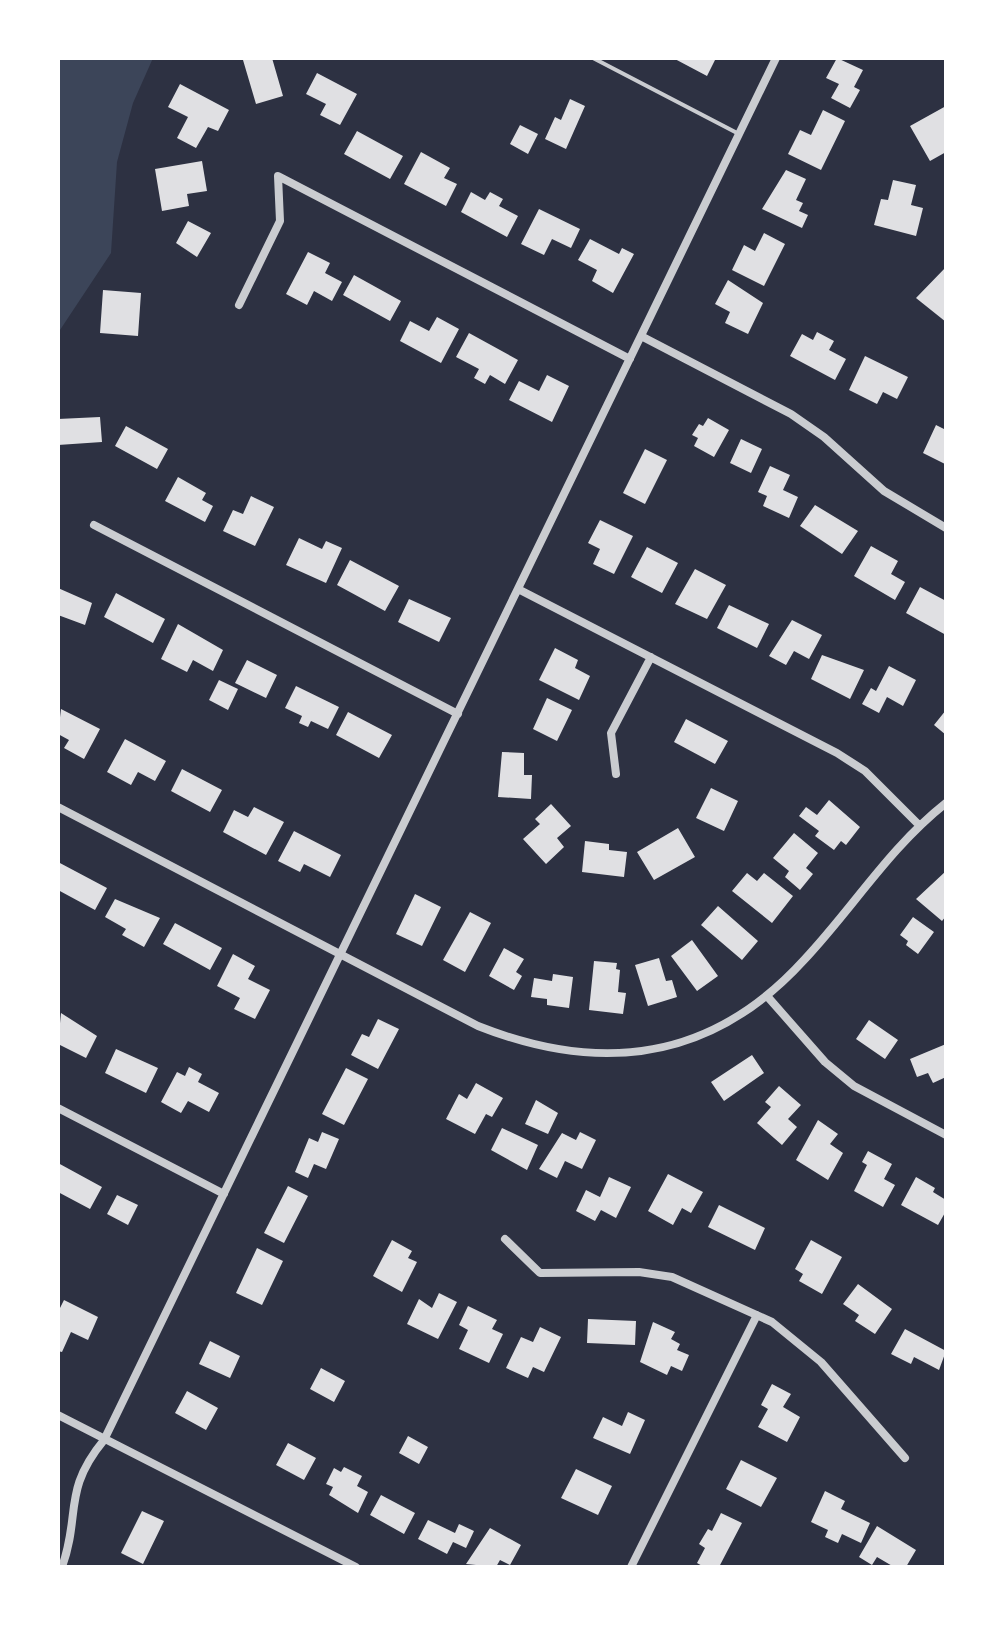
<svg xmlns="http://www.w3.org/2000/svg" width="1004" height="1625" font-family="Karla,sans-serif">
<rect width="100%" height="100%" fill="#2d3142"/>
<path fill="#3c4559" d="M58,58h95l-20,45 -16,59 -6,91 -53,80z"/>
<path fill="#e0e0e3" d="M272,58l11,38 -27,8 -13,-44z
M673,58h43l-9,18z
M837,58l26,12 -9,17 6,3 -10,18 -19,-10 8,-14 -13,-6z
M317,73l40,21 -17,31 -20,-10 6,-11 -20,-10z
M180,84l49,26 -11,21 -10,-4 -12,21 -19,-10 11,-21 -20,-10z
M570,99l15,7 -19,43 -21,-10 10,-22 6,3z
M946,106v46l-16,9 -20,-35z
M823,110l22,11 -24,49 -33,-16 12,-24 11,5z
M520,125l18,9 -10,20 -18,-10z
M357,131l46,25 -13,23 -46,-25z
M421,152l29,16 -6,10 13,6 -11,22 -42,-22z
M202,161l5,30 -20,3 2,12 -27,5 -7,-42z
M786,170l20,9 -10,21 7,3 -4,8 9,4 -6,13 -40,-19z
M893,180l23,5 -5,20 12,3 -7,28 -42,-11 7,-26 7,1z
M471,192l14,8 5,-8 13,7 -4,7 19,10 -11,21 -46,-25z
M539,209l41,20 -9,19 -19,-9 -8,16 -23,-11z
M188,221l23,12 -14,24 -21,-14z
M764,233l21,11 -21,42 -32,-16 12,-25 11,6z
M590,239l29,15 3,-6 12,6 -21,39 -21,-12 5,-11 -19,-10z
M308,252l22,11 -5,10 17,9 -10,19 -18,-10 -7,14 -21,-11z
M946,267v55l-30,-24z
M354,275l47,26 -11,20 -47,-26z
M728,280l35,23 -15,31 -23,-11 5,-11 -15,-8z
M103,290l38,3 -3,43 -38,-3z
M437,317l22,12 -18,34 -41,-22 10,-20 19,10z
M817,332l17,9 -5,9 17,9 -11,21 -45,-24 12,-22 11,6z
M469,333l49,27 -13,24 -15,-9 -5,9 -11,-6 5,-9 -23,-12z
M865,356l43,21 -11,22 -14,-7 -6,12 -28,-14z
M547,375l22,11 -17,36 -43,-22 10,-19 20,10z
M100,417l2,25 -44,3v-26z
M708,418l21,12 -15,27 -20,-11 4,-8 -6,-3 7,-11 4,2z
M936,425l10,5 -1,34 -22,-11z
M126,426l42,23 -11,20 -42,-23z
M741,439l21,10 -11,24 -21,-10z
M645,449l22,11 -22,44 -22,-11z
M770,466l20,9 -7,15 15,7 -9,21 -26,-12 4,-10 -9,-4z
M178,477l28,16 -4,7 11,6 -8,16 -40,-21z
M251,496l23,11 -19,39 -32,-15 10,-21 10,4z
M815,505l43,26 -16,23 -42,-28z
M600,520l33,16 -19,38 -21,-10 7,-15 -12,-6z
M299,538l23,11 4,-8 16,7 -16,35 -40,-18z
M871,546l27,15 -7,13 14,8 -10,18 -41,-24z
M647,547l31,16 -16,30 -31,-16z
M350,560l49,26 -14,25 -48,-26z
M695,569l31,16 -19,34 -32,-15z
M920,587l26,14v34l-40,-22z
M58,588l34,15 -7,22 -27,-10z
M116,593l49,26 -12,24 -49,-26z
M409,599l42,19 -12,24 -41,-20z
M729,605l40,19 -12,24 -40,-20z
M792,620l30,15 -13,24 -15,-8 -8,14 -17,-9z
M178,624l45,26 -10,21 -20,-11 -6,12 -26,-13z
M555,648l23,12 -3,8 15,8 -11,24 -40,-20z
M822,655l42,15 -14,29 -39,-20z
M247,660l30,15 -11,23 -31,-15z
M889,666l27,14 -13,26 -16,-9 -8,16 -17,-9 9,-16 5,3z
M219,680l19,9 -10,21 -19,-10z
M296,686l43,21 -11,22 -17,-8 -3,6 -9,-4 3,-7 -17,-8z
M547,698l25,12 -15,31 -24,-12z
M61,709l39,20 -16,30 -20,-11 5,-8 -11,-6z
M946,710v25l-12,-10z
M348,712l44,23 -13,23 -43,-23z
M686,719l42,22 -13,23 -41,-22z
M125,739l41,22 -11,20 -17,-9 -7,13 -24,-13z
M502,752l22,1v22h8l-1,24 -33,-2z
M182,769l40,21 -12,22 -39,-21z
M711,788l27,13 -14,30 -28,-13z
M829,800l31,27 -14,18 -5,-4 -7,9 -19,-14 4,-5 -20,-15 7,-9 11,8z
M551,804l20,22 -14,12 7,9 -18,17 -23,-25 17,-15 -5,-5z
M254,807l30,15 -18,33 -43,-23 11,-22 14,7z
M678,828l17,29 -41,23 -17,-28z
M294,831l47,24 -11,22 -26,-13 -4,8 -22,-11z
M794,833l24,20 -12,15 7,6 -13,16 -15,-13 4,-6 -16,-13z
M585,841l24,3v6l18,2 -3,25 -42,-5z
M58,862l49,26 -12,22 -37,-20z
M946,871v45l-4,5 -26,-22z
M747,873l10,8 7,-8 29,23 -21,27 -40,-32z
M415,894l26,13 -19,39 -26,-12z
M115,899l45,19 -16,29 -22,-12 4,-6 -21,-12z
M718,906l40,35 -16,19 -41,-35z
M470,912l21,11 -26,49 -22,-12z
M913,917l21,15 -16,22 -12,-9 2,-4 -8,-6z
M175,923l47,25 -12,22 -47,-26z
M692,940l26,36 -21,15 -26,-35z
M504,948l20,11 -8,13 6,4 -8,14 -25,-14z
M233,954l22,12 -7,13 22,11 -15,29 -21,-10 6,-11 -23,-12z
M659,958l7,23 6,-1 5,17 -29,9 -13,-41z
M594,961l23,2 -1,6 4,1 -2,22 8,1 -3,21 -34,-4z
M553,974l20,3 -4,31 -22,-3v-6l-16,-2 3,-19 18,3z
M61,1013l36,23 -11,22 -28,-14z
M378,1019l21,10 -21,40 -27,-14 11,-21 7,3z
M869,1020l29,20 -13,19 -29,-20z
M946,1044v33l-13,6 -5,-10 -11,4 -7,-18z
M116,1049l42,19 -12,25 -41,-20z
M752,1055l12,18 -40,28 -13,-19z
M189,1067l13,7 -4,8 21,11 -10,19 -21,-11 -7,12 -20,-11 16,-30 8,4z
M346,1068l22,11 -24,46 -22,-11z
M476,1083l27,15 -11,19 -6,-3 -11,20 -29,-15 13,-25 8,5z
M779,1086l22,19 -13,14 9,8 -15,18 -25,-22 14,-16 -6,-5z
M536,1100l22,13 -10,21 -23,-10z
M818,1120l20,14 -8,10 13,9 -15,27 -32,-20z
M502,1128l36,17 -11,25 -36,-20z
M322,1132l17,7 -13,30 -12,-5 -6,14 -13,-6 14,-34 9,4z
M580,1132l16,8 -14,29 -17,-8 -8,17 -18,-9 23,-36 14,7z
M868,1151l24,13 -8,15 11,6 -12,22 -29,-16 13,-26 -5,-3z
M58,1163l44,24 -12,22 -32,-17z
M668,1174l35,18 -12,21 -9,-5 -9,17 -25,-14z
M609,1177l22,10 -15,31 -15,-8 -6,11 -19,-10 10,-21 14,7z
M916,1177l19,11 -2,4 13,8v11l-8,14 -37,-20z
M288,1186l20,10 -24,47 -20,-10z
M117,1195l21,10 -10,20 -21,-11z
M719,1205l46,23 -10,22 -47,-23z
M392,1240l20,11 -4,7 9,4 -15,30 -29,-16z
M811,1240l31,17 -20,37 -23,-13 4,-7 -8,-5z
M257,1248l26,13 -21,44 -26,-12z
M858,1284l34,25 -17,25 -20,-13 4,-6 -16,-11z
M439,1293l18,9 -19,37 -31,-15 12,-25 13,9z
M64,1300l34,17 -10,23 -17,-8 -9,20 -4,-1v-39z
M468,1306l29,14 -5,9 11,5 -14,29 -30,-14 9,-19 -9,-5z
M588,1319l48,2 -1,24 -48,-2z
M653,1322l22,10 -4,7 9,5 -3,6 12,5 -7,16 -11,-5 -4,9 -27,-13z
M540,1327l21,10 -17,35 -11,-5 -5,11 -22,-10 15,-31 12,5z
M905,1329l41,22 -7,19 -25,-13 -3,7 -20,-10z
M210,1341l30,15 -10,22 -31,-14z
M321,1368l24,13 -11,21 -24,-13z
M772,1384l19,10 -8,13 17,10 -13,25 -29,-15 10,-18 -7,-4z
M187,1391l31,17 -12,22 -31,-17z
M628,1412l17,8 -15,34 -37,-16 10,-21 19,9z
M408,1436l20,11 -9,17 -20,-11z
M288,1443l28,15 -12,22 -28,-15z
M741,1460l36,18 -16,29 -35,-18z
M344,1467l18,9 -5,10 11,6 -10,21 -29,-18 4,-8 -7,-3 8,-16 7,4z
M576,1469l36,17 -14,29 -37,-17z
M825,1491l20,10 -4,8 29,14 -9,20 -19,-9 -4,9 -13,-6 3,-7 -17,-8z
M381,1495l34,18 -11,21 -34,-19z
M142,1511l22,10 -21,43 -22,-11z
M721,1513l21,10 -23,44h-15l-7,-4 8,-15 -6,-4 9,-15 4,2z
M428,1520l27,13 4,-9 15,7 -8,17 -13,-6 -6,12 -29,-15z
M877,1526l39,24 -10,17h-12l-17,-10 -5,8 -13,-8z
M490,1528l31,17 -11,20 -10,-5 -4,7 -30,-3z"/>
<g fill="none" stroke-linecap="round" stroke-linejoin="round">
<path stroke="#caccd0" stroke-width="4" d="M593,58l146,76"/>
<path stroke="#caccd0" stroke-width="8" d="M239,305l41,-84 -2,-45 352,183
M641,336l150,78 33,23 60,54 62,37
M94,525l364,189
M518,589l319,164 28,18 54,54
M616,774l-5,-41 40,-76
M58,807l420,219c124,49 234,35 326,-66 49,-52 85,-112 142,-157
M767,996l58,66 29,24 92,49
M58,1108l166,86
M505,1239l35,34 99,-1 33,5 100,45 49,40 84,96
M58,1415l298,152
M62,1567c19,-53 0,-76 42,-127l672,-1382
M631,1567l126,-252"/>
</g>
<rect width="1004" height="1625" fill="none" stroke="#ffffff" stroke-width="120"/>
</svg>
